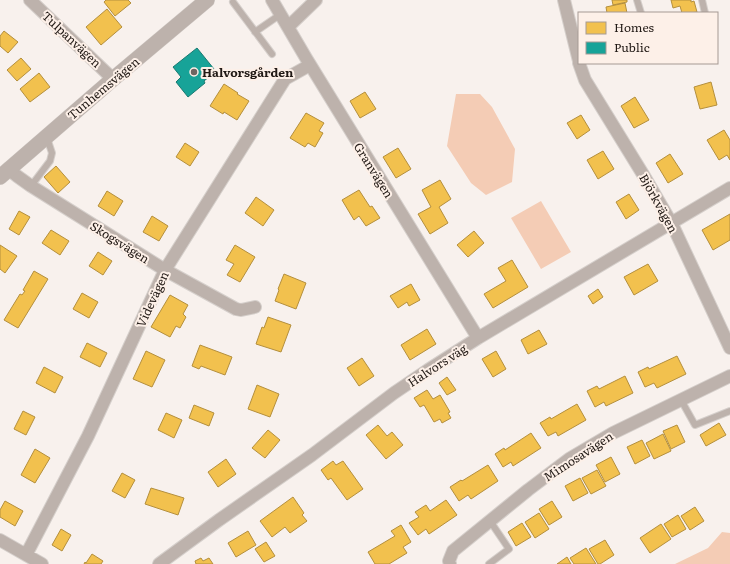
<svg xmlns="http://www.w3.org/2000/svg" width="730" height="564" font-family="Literata,serif">
<rect width="100%" height="100%" fill="#f8f1ed"/>
<path fill="#f4ccb5" d="M456,94h24l12,13 23,42 -3,33 -26,13 -15,-12 -24,-37z
M541,201l30,51 -30,17 -30,-51z
M722,532l8,1v31h-55l33,-16z"/>
<path fill="#f2c14e" stroke="#b48f3d" d="M106,0h22l3,3 -16,13 -11,-14z
M612,0h15v2l-14,3z
M671,0h20v2l3,-1 3,11 -6,1h-9l-2,-7 -7,2z
M625,3l2,10h-20l-1,-6z
M107,9l15,18 -21,18 -15,-18z
M4,31l14,11 -10,11 -8,-7v-10z
M21,58l10,11 -14,12 -10,-11z
M39,73l11,14 -20,15 -10,-13z
M711,82l6,23 -17,4 -6,-22z
M224,84l14,9 -1,1 12,7 -12,19 -13,-8 -1,2 -13,-8z
M365,92l11,17 -16,9 -10,-17z
M635,97l14,23 -15,8 -13,-22z
M306,113l18,10 -5,8 4,2 -8,14 -7,-4 -3,4 -15,-9z
M581,115l9,15 -13,9 -10,-16z
M724,130l6,10v20l-3,-5 -8,5 -12,-20z
M185,143l14,9 -9,14 -14,-9z
M398,148l13,21 -15,9 -13,-21z
M603,151l11,18 -16,10 -11,-19z
M670,154l13,20 -15,9 -12,-20z
M56,166l14,16 -12,11 -14,-16z
M440,180l11,19 -12,8 9,16 -18,11 -12,-20 13,-7 -9,-17z
M359,190l11,17 2,-1 8,12 -14,8 -7,-10 -5,4 -12,-20z
M107,191l16,10 -9,15 -16,-10z
M629,194l10,16 -13,9 -10,-17z
M256,197l18,13 -11,16 -18,-13z
M19,211l11,6 -11,18 -10,-6z
M730,214v26l-17,10 -11,-20z
M152,216l16,10 -9,15 -16,-9z
M51,230l18,11 -9,14 -18,-12z
M474,231l10,12 -16,14 -11,-12z
M0,245l17,11 -12,17 -5,-4z
M235,245l20,12 -15,25 -13,-7 7,-11 -8,-4z
M98,252l14,9 -9,14 -14,-9z
M512,260l16,27 -35,21 -9,-14 22,-13 -8,-13z
M648,264l10,17 -24,14 -10,-18z
M34,271l14,8 -30,49 -14,-8 16,-26 2,1 3,-4 -2,-1z
M284,274l22,9 -10,26 -21,-8 4,-11 -1,-1z
M411,284l9,16 -11,6 -2,-4 -9,6 -8,-12z
M598,289l5,8 -10,7 -5,-8z
M82,293l16,9 -9,16 -16,-9z
M170,295l18,10 -5,9 3,3 -6,11 -4,-2 -6,11 -19,-10z
M268,317l23,8 -10,27 -25,-8 6,-17 2,1z
M427,329l9,15 -26,16 -9,-15z
M539,330l8,14 -19,10 -7,-14z
M87,343l20,10 -7,14 -20,-10z
M200,345l32,12 -7,18 -24,-9 -2,3 -7,-3z
M146,351l19,9 -13,27 -19,-8z
M496,351l10,18 -13,8 -11,-18z
M677,356l9,18 -29,14 -3,-5 -9,4 -7,-15 10,-5 1,2z
M362,358l12,18 -15,10 -12,-18z
M44,367l19,10 -8,16 -19,-10z
M625,376l8,17 -27,13 -2,-4 -9,5 -8,-16 10,-5 2,3z
M447,377l9,13 -9,5 -8,-12z
M257,385l22,9 -9,23 -22,-8z
M427,390l6,9 7,-4 10,17 -2,1 3,5 -9,5 -2,-4 -6,3 -10,-17 -4,2 -6,-9z
M577,404l9,16 -28,16 -2,-4 -8,4 -8,-13 10,-6 1,2z
M194,405l20,8 -5,13 -20,-8z
M23,411l12,6 -9,18 -12,-6z
M166,413l16,7 -8,18 -16,-8z
M719,423l7,12 -20,11 -6,-11z
M378,425l9,11 5,-4 11,13 -17,14 -20,-24z
M677,425l8,17 -14,7 -8,-18z
M268,430l12,10 -15,18 -13,-10z
M531,433l10,15 -28,18 -2,-4 -8,5 -8,-13 9,-6 1,2z
M663,434l8,17 -17,8 -8,-16z
M642,440l8,16 -15,8 -8,-17z
M35,449l15,9 -15,25 -14,-8z
M611,457l9,17 -15,8 -9,-17z
M226,459l10,15 -18,13 -10,-15z
M333,461l3,4 7,-4 20,28 -16,11 -16,-22 -3,2 -7,-10z
M488,465l10,16 -27,18 -3,-4 -9,6 -9,-14 11,-7 1,1z
M597,470l9,16 -15,8 -9,-16z
M122,473l13,7 -10,18 -13,-7z
M580,478l8,15 -15,8 -8,-15z
M151,488l33,10 -6,17 -33,-11z
M293,497l11,16 -2,2 5,6 -17,12 -5,-6 -13,10 -12,-16z
M446,500l11,15 -28,19 -3,-5 -8,6 -9,-12 10,-6 -4,-5 11,-7 4,6z
M5,501l18,10 -8,15 -15,-9v-7z
M552,501l10,16 -13,8 -10,-16z
M695,507l9,14 -14,9 -9,-14z
M539,513l10,16 -14,9 -10,-16z
M678,515l8,14 -14,8 -8,-13z
M522,523l9,14 -15,9 -8,-14z
M661,524l10,15 -21,14 -10,-15z
M401,525l10,17 -8,5 4,6 -18,11h-14l-7,-12 27,-16 -4,-5z
M61,529l10,6 -9,16 -10,-6z
M248,531l8,14 -20,12 -8,-14z
M605,540l9,15 -14,9h-2l-9,-15z
M266,542l9,14 -11,6 -9,-13z
M586,548l10,16h-22l-4,-6z
M92,554l11,7 -2,3h-17l1,-2 1,1z
M567,557l4,7h-14z
M201,558l2,3 6,-3 4,6h-17l-1,-3z"/>
<path fill="#17a398" stroke="#1a7a71" d="M197,48l17,21 -5,5 1,2 -6,5 1,2 -17,14 -12,-15 5,-5 -8,-10z"/>
<g fill="none" stroke-linecap="round" stroke-linejoin="round">
<g stroke="#d5cfcb" stroke-width="8">
<path id="service" d="M637,0l4,13
M702,0l3,13
M233,2l39,52
M255,32l26,-18
M31,186l19,-25 2,-8 -5,-15
M681,400l14,25 35,-14
M489,564l20,-15 -19,-28"/>
</g>
<g stroke="#d5cfcb" stroke-width="14">
<path id="minor" d="M30,0l83,79
M272,0l34,58 172,280
M564,0l15,61
M288,27l28,-27
M579,63l6,17 59,96 28,48 58,124
M8,169l9,7 14,10 134,84 71,39 5,1 14,-3
M0,540l42,24
M26,555l62,-119 77,-166 120,-191 25,-14
M159,564l60,-44 93,-65 82,-62 34,-23 50,-32 252,-150
M450,564l-1,-3 4,-10 75,-61 41,-31 44,-26 117,-57"/>
</g>
<g stroke="#d5cfcb" stroke-width="16">
<path id="tertiary" d="M0,177l113,-98 94,-79"/>
</g>
<use href="#service" stroke="#bdb2ac" stroke-width="6"/>
<use href="#minor" stroke="#bdb2ac" stroke-width="12"/>
<use href="#tertiary" stroke="#bdb2ac" stroke-width="15"/>
</g>
<circle fill="#6d6561" stroke="#fdf0e8" stroke-width="1.5" cx="194" cy="72" r="4"/>
<g text-anchor="middle" dominant-baseline="central" stroke-width="4" stroke-linejoin="round" paint-order="stroke">
<g font-size="12" fill="#221a16" stroke="#fdf0e8">
<text transform="translate(72 39) rotate(43)">Tulpanvägen</text>
<text transform="translate(103 88) rotate(-40)">Tunhemsvägen</text>
<text transform="translate(374 170) rotate(58)">Granvägen</text>
<text transform="translate(659 203) rotate(61)">Björkvägen</text>
<text transform="translate(120 242) rotate(32)">Skogsvägen</text>
<text transform="translate(152 299) rotate(-65)">Videvägen</text>
<text transform="translate(437 365) rotate(-33)">Halvors väg</text>
<text transform="translate(578 456) rotate(-33)">Mimosavägen</text>
</g>
<g font-size="12" font-weight="bold" fill="#221a16" stroke="#fdf0e8" text-anchor="start">
<text x="202" y="72">Halvorsgården</text>
</g>
</g>
<rect x="578" y="12" width="140" height="52" fill="#fdf0e8" stroke="#a59a94"/>
<rect x="586" y="22" width="20" height="12" fill="#f2c14e" stroke="#a59a94"/>
<text x="614" y="32" font-size="12" fill="#221a16">Homes</text>
<rect x="586" y="42" width="20" height="12" fill="#17a398" stroke="#a59a94"/>
<text x="614" y="52" font-size="12" fill="#221a16">Public</text>
</svg>
